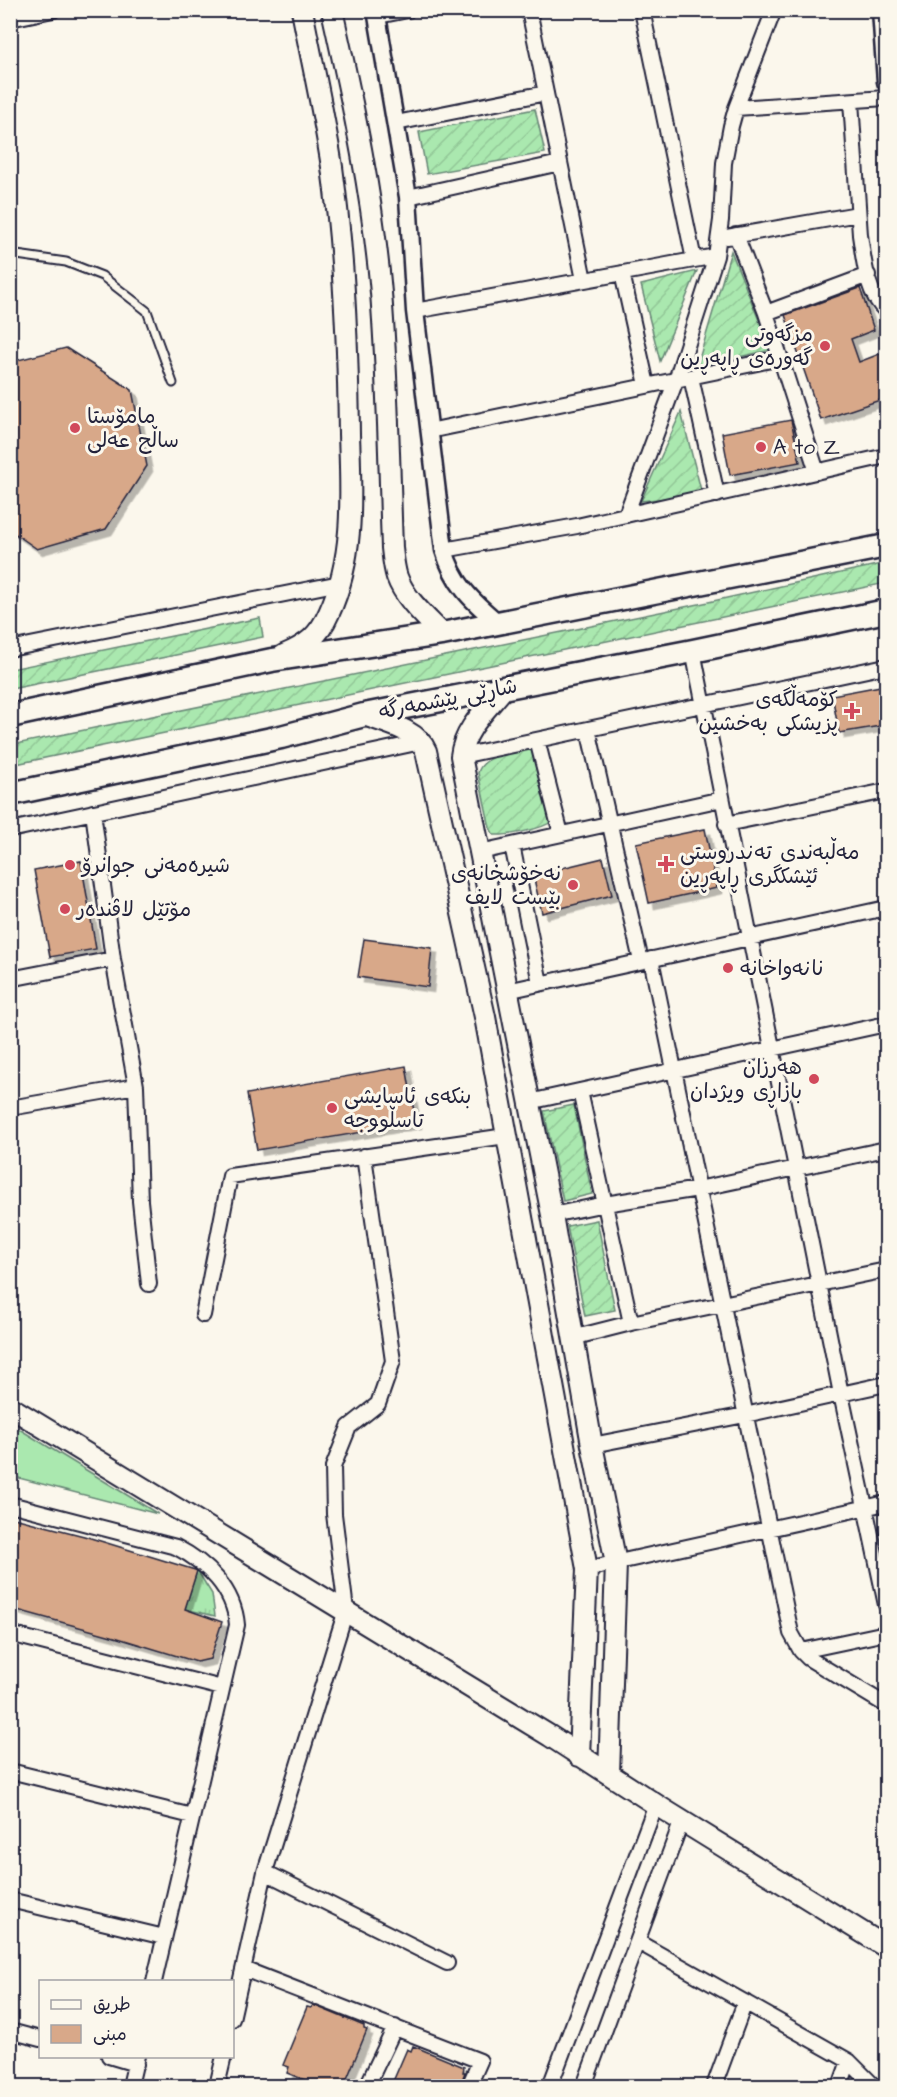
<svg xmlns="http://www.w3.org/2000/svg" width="897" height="2097" font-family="'Architects Daughter','Playpen Sans Arabic',sans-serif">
<defs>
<pattern id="grass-tufts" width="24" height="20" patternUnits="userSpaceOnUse" patternTransform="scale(1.5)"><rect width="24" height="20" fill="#aae8af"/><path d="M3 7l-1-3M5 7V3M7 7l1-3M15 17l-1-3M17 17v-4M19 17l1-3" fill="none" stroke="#92c797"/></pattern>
<pattern id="garden-furrows" width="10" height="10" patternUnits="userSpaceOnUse" patternTransform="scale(1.5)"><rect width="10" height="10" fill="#aae8af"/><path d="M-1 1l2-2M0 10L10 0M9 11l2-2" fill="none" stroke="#92c797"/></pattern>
<filter id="shadow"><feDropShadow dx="5.5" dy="5.5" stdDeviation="0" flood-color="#0004"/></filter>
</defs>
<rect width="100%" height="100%" fill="#fbf7ec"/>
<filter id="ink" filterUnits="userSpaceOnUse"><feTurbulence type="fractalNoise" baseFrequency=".0167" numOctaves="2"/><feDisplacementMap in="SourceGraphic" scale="12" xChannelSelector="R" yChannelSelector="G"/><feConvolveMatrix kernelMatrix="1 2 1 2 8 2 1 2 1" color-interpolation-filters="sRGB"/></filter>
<g filter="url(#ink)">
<path fill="url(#grass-tufts)" stroke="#668575" stroke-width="1.5" d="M197,1570l15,24 3,22 -30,-7z"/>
<path fill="#aae8af" stroke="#668575" stroke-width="1.5" d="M11,1424l147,90 -147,-38z"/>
<path fill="url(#garden-furrows)" stroke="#668575" stroke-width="1.5" d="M535,109l10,44 -118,21 -8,-42z
M731,251l40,99 -74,16z
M697,271l-37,90 -19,-76z
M681,412l21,82 -61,7z
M886,563v20l-875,182v-20l693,-142z
M260,618l3,19 -252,52v-20z
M533,749l20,72c-11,8 -45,15 -59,14l-4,-7 -12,-55c4,-18 39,-23 55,-24z
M574,1105l18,89 -29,7 -19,-90z
M597,1220l18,90 -30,6 -18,-90z"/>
<path fill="#d8a889" stroke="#22223b" stroke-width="1.5" filter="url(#shadow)" d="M860,288l14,42 -23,9 8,23 23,-9 4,12v33l-65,22 -36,-105z
M66,348l66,42 15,76 -41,63 -69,20 -27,-19v-168z
M791,420l9,42 -70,13 -8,-42z
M886,685v40l-47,8 -7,-38z
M705,829l12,59 -68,15 -13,-60z
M603,858l9,37 -70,18 -9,-38z
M81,861l15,88 -46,8 -16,-87z
M364,939l68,9 -4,39 -70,-10z
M406,1066l10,57 -159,27 -10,-56z
M10,1517l74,19 111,34 2,1 -12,38 37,13 -12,37 -13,3 -89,-27 -98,-27z
M313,2005l51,21v3l3,1 -23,56h-24l-33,-13 2,-6 -6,-2 24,-58 4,1z
M413,2046l51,21 -1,5h2l-5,14h-69l16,-37 4,2z"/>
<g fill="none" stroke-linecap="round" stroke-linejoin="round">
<g stroke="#22223b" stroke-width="11">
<path id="service" d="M10,254l56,8 36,14 45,35 26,72"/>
</g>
<g stroke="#22223b" stroke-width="18">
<path id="minor" d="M529,10l55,270
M642,10l52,250
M378,16l30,-6
M10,19l43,-9
M851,101l9,134c4,25 6,58 26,76
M736,108l150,-10
M396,123l150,-30
M408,197l152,-34
M736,235l30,78 51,159
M727,237l131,-23
M622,273l25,112
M415,311l301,-55
M766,313l102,-38
M691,377l26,118
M429,431l352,-73
M626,515l50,-135 40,-124 5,-36 3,-57 7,-37 5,-18 38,-98
M444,550l133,-24 309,-70
M10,649l330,-66
M693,651l148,743 45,211
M588,729l53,232
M537,740l24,94
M461,756l425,-90
M93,812l20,147 23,127 4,115 9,83
M726,824l160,-33
M10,830l411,-88
M512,845l28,138
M480,852l242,-53
M651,959l140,674 10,18 7,7 78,47
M10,979l103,-20
M507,991l379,-83
M580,1091l51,232
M529,1102l357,-78
M10,1108l126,-22
M552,1215l53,-11 93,-15 188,-40
M203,1315l27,-139 276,-40
M572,1338l59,-15 255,-53
M592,1445l153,-30 141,-31
M10,1504l166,43c31,16 58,42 61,78l-83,357
M587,1569l299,-66
M10,1634l212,54
M801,1651l85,-18
M10,1771l182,45
M265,1872l182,91
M10,1900l154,37
M638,1942l211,119 25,25
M244,1969l236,92 -11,25
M232,2019l33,-147 81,-262 -12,-96 -1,-47 16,-40 29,-23 15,-43 -29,-205
M10,2031l30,8
M109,2056l27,8
M130,2086l7,-30
M217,2086l7,-30
M367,2086l28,-59
M550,2086l106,-282
M584,2086l98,-266
M714,2086l31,-84
M840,2086l9,-25"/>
</g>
<g stroke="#22223b" stroke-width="21">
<path id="tertiary" d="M376,10l32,187 7,114 29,239c10,34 27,50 53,72
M881,10l5,72"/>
</g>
<g stroke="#22223b" stroke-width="24">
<path id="secondary" d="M332,10c21,94 41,188 49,283 7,85 8,170 11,255 1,9 2,20 5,29 8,22 29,40 45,57
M284,655c23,-10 35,-19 45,-42 26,-56 22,-119 20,-179 -1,-89 -5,-179 -17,-267 -8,-53 -20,-105 -30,-157
M503,689c-16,20 -39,40 -42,67l91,459 40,230 24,118 -7,211
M364,715c21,8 53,14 62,36l59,266 102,552 -8,187
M10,1407l540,329 116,75 220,136"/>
</g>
<g stroke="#22223b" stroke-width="27">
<path id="trunk" d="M10,716l262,-56 170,-26 444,-88
M10,794l271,-57 83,-22 329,-64 193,-40"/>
</g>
<use href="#service" stroke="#fbf7ec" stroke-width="7"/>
<use href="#minor" stroke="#fbf7ec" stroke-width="14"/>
<use href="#tertiary" stroke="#fbf7ec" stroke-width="16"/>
<use href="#secondary" stroke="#fbf7ec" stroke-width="20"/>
<use href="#trunk" stroke="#fbf7ec" stroke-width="22"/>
</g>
</g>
<g fill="#d1495b" stroke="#fbf7ec" stroke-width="2">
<circle cx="825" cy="346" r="6"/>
<circle cx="75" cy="428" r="6"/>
<circle cx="761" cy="447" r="6"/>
<path d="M849 702h6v6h6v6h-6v6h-6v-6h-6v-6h6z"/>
<path d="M663 855h6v6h6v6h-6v6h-6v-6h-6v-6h6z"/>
<circle cx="70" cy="865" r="6"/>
<circle cx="573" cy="885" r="6"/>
<circle cx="65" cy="909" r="6"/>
<circle cx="728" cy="968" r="6"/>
<circle cx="814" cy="1079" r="6"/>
<circle cx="332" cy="1108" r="6"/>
</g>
<g text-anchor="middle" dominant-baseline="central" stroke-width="6" stroke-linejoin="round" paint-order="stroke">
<g font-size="21" fill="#22223b" stroke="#fbf7ec" text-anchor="start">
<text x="813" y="334" text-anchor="end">مزگەوتی<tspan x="813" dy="24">گەورەی ڕاپەڕین</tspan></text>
<text x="87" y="416">مامۆستا<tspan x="87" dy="24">ساڵح عەلی</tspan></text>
<text x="773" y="447">A to Z</text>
<text x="838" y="699" text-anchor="end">کۆمەڵگەی<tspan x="838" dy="24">پزیشکی بەخشین</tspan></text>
<text x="680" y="852">مەڵبەندی تەندروستی<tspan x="680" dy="24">ئێشکگری ڕاپەڕین</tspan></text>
<text x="82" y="865">شیرەمەنی جوانرۆ</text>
<text x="561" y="873" text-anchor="end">نەخۆشخانەی<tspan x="561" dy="24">بێست لایف</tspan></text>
<text x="77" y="909">مۆتێل لاڤندەر</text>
<text x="740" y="968">نانەواخانە</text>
<text x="802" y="1067" text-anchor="end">ھەرزان<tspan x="802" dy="24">بازاڕی ویژدان</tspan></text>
<text x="344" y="1096">بنکەی ئاسایشی<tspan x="344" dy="24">تاسڵووجە</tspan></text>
</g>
<g font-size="21" fill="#22223b" stroke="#fbf7ec">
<text transform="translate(448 699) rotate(-11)">شاڕێی پێشمەرگە</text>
</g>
</g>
<rect width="897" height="2097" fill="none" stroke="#fbf7ec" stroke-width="36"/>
<rect x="18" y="18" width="861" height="2061" fill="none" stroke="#22223b" stroke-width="2" filter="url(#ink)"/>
<rect x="39" y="1980" width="195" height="78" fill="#fbf7ec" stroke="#a4a2a5" stroke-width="1.5"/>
<rect x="51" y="2000" width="30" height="9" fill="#fbf7ec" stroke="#a4a2a5" stroke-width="1.5"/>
<text x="93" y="2010" font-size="18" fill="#22223b">طريق</text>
<rect x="51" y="2025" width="30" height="18" fill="#d8a889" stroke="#a4a2a5" stroke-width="1.5"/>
<text x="93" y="2040" font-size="18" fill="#22223b">مبنى</text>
</svg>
